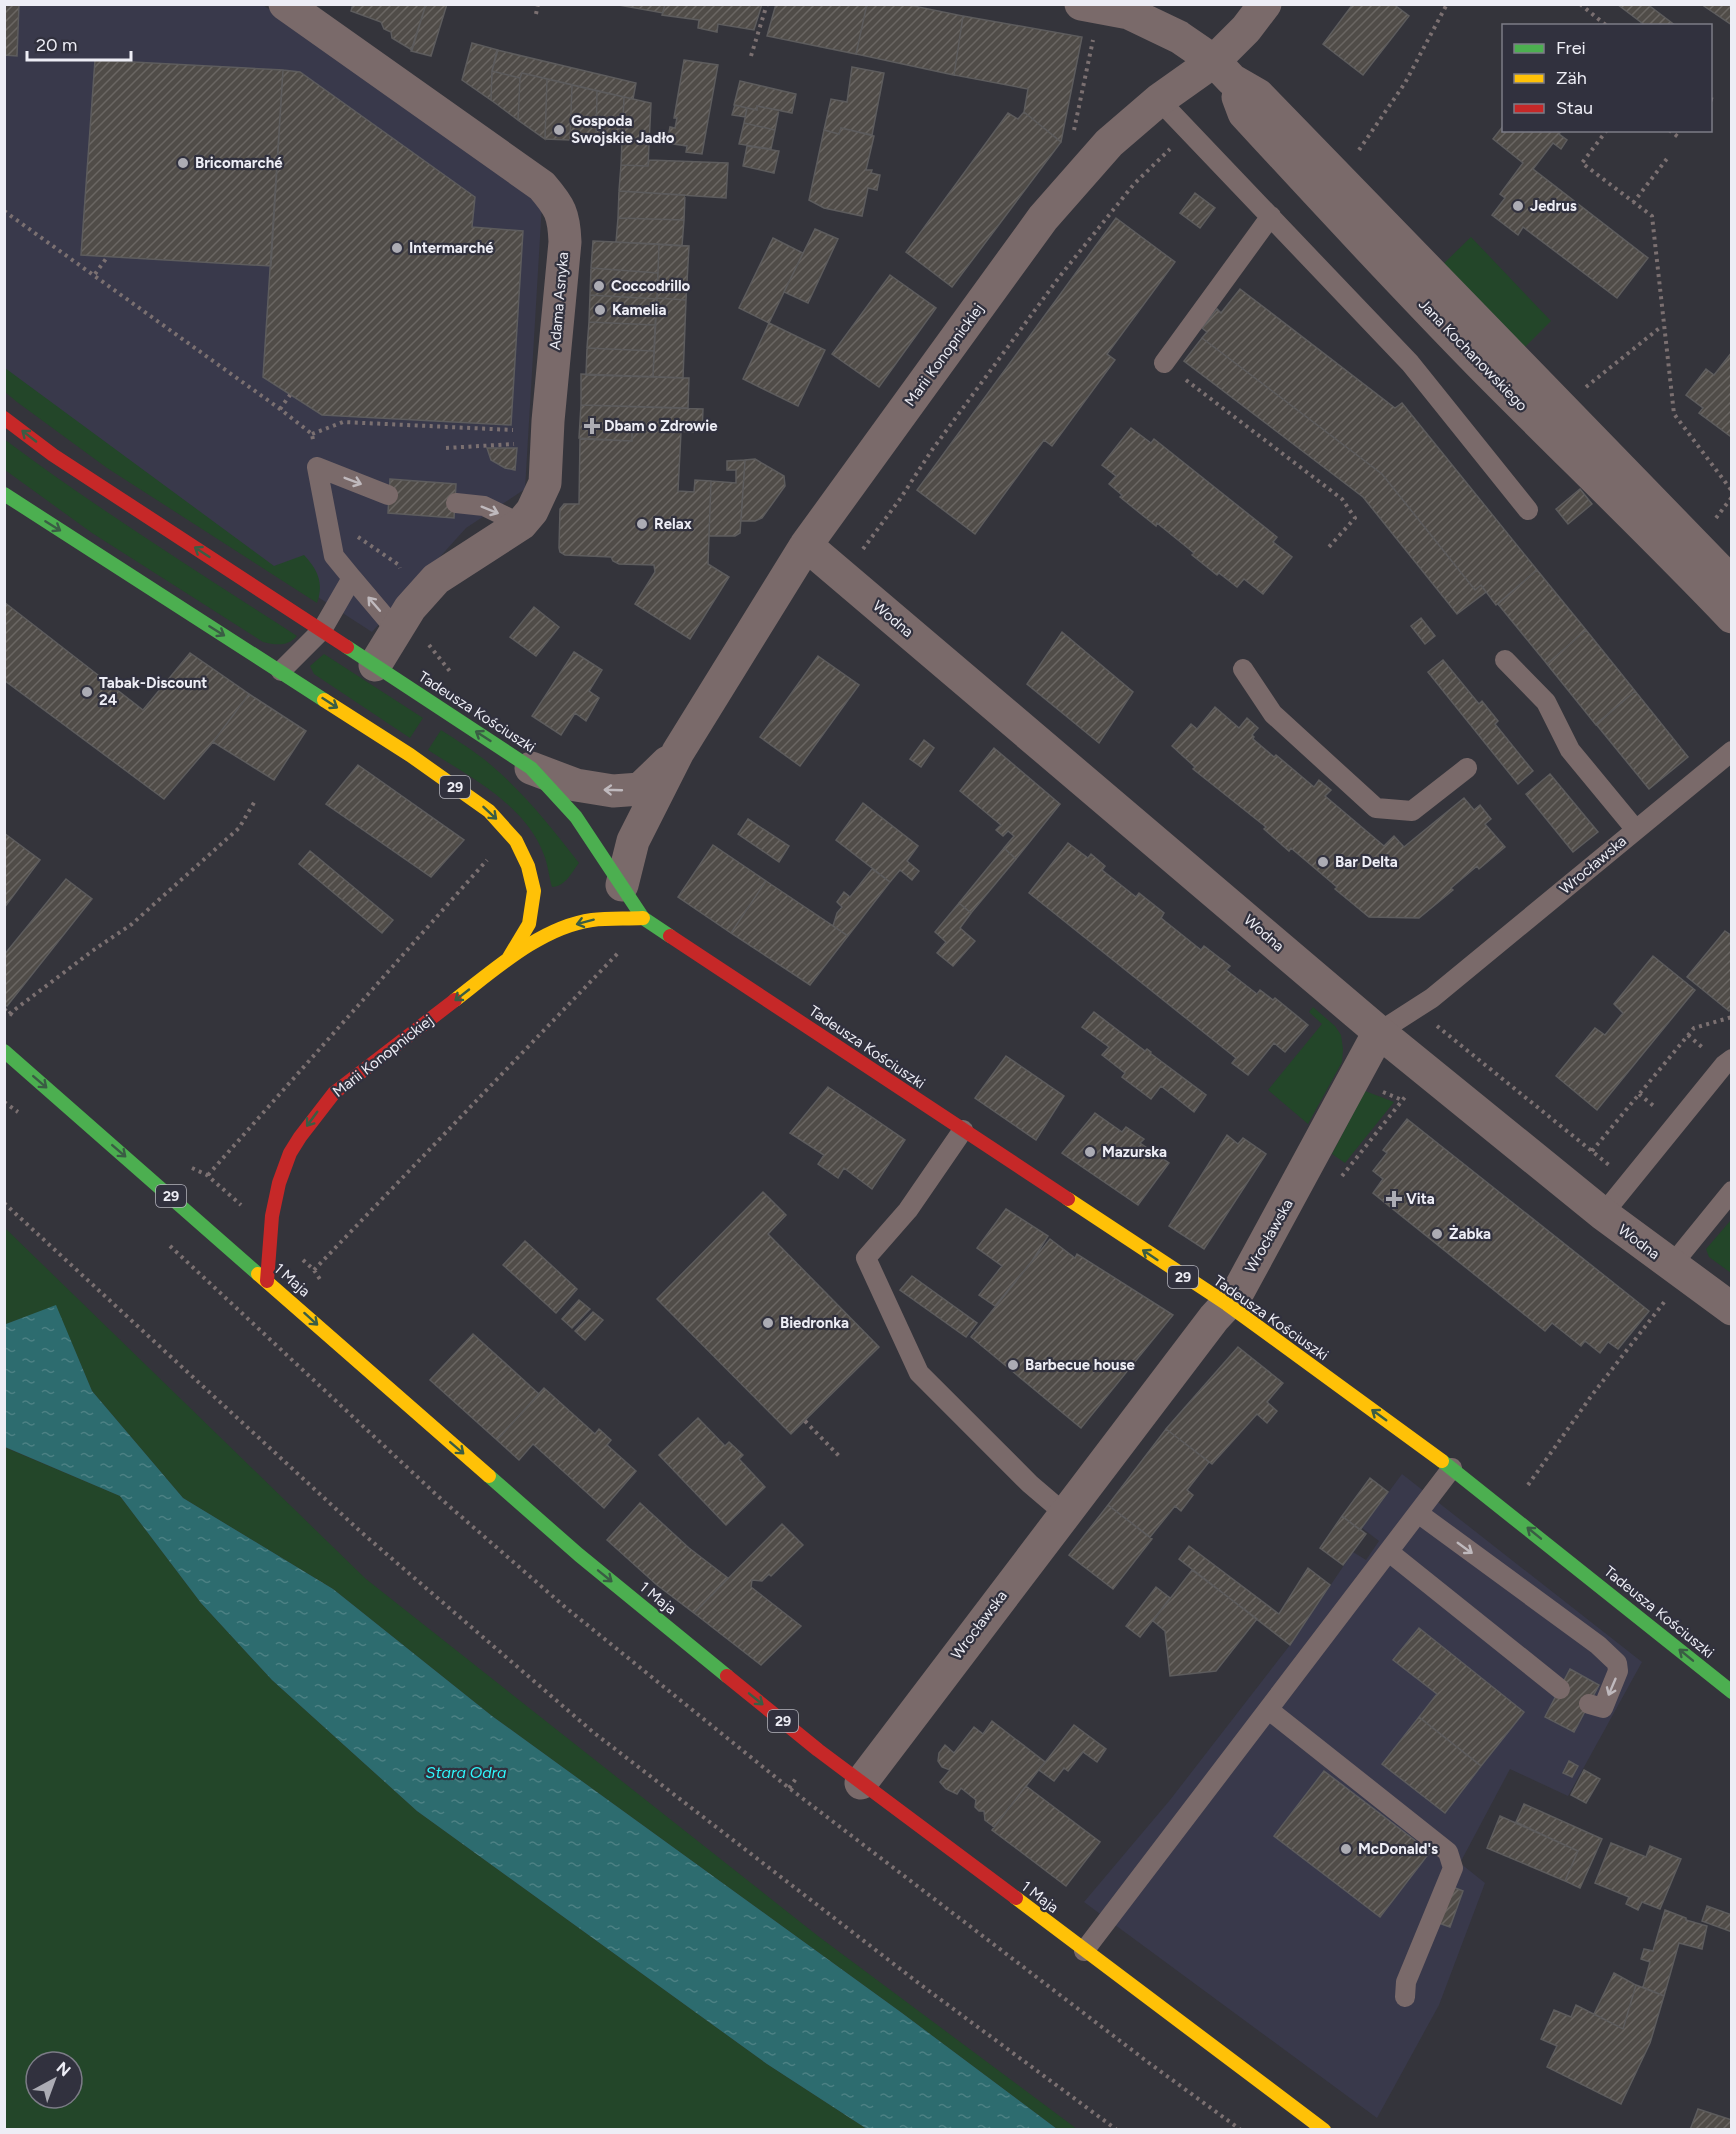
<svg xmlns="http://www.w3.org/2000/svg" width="1736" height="2134" font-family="Figtree,sans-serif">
<defs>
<pattern id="water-ripples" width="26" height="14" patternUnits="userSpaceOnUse" patternTransform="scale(1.5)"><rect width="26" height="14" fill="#2d6c6f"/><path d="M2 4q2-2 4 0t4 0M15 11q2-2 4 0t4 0" fill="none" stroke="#4c8184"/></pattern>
<pattern id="building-hatch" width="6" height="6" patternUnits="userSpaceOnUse" patternTransform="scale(1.5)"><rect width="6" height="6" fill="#504c48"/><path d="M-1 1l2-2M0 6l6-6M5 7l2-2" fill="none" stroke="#6a6663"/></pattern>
</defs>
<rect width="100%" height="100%" fill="#34343b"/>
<path fill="#39394b" d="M4,5h259l279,199 -17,285 -59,39 -94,104 -237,-153 -130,-92z
M1402,1474l240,188 -74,134 -58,-27 -50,94 25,20 -46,122 -62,113 -293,-216 86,-102 120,-155 63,-93 13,8 13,-19 -17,-13z"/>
<path fill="#234629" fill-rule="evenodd" d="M1471,237l80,84 -32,32 -81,-84z
M5,368l269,198 30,-11c14,15 20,28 13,48l-210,-135 -90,-66 -12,-10z
M4,439c95,71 194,133 293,197 -10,11 -21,9 -34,6l-171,-109 -87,-63z
M324,654l99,64 -13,20 -96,-64 -4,-8z
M441,730c17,11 35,22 50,35 34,29 61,63 88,98 -7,9 -14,24 -27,24 -3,-10 -4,-22 -8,-32 -18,-50 -74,-78 -116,-105z
M1313,1007l22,19 6,9 2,14 -1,13 -34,62 -40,-34 54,-66 -13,-12z
M1365,1091l29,11 -49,61 -13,-9z
M1731,1220v53l-22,-16 -3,-8z
M4,1227l362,352 452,357 259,193h-20l-155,-116 -410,-297 -159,-127 -150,-91 -91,-107 -36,-85 -50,18 -1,5z
M4,1447l116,49 81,107 71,77 145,131 350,253 100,65h-862zM36,2062h36v36h-36z"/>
<path fill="url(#water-ripples)" d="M56,1305l36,86 91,107 150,91 159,127 410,297 155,116h-190l-100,-65 -350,-253 -145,-131 -71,-77 -81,-107 -115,-49 -1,-118 2,-5z"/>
<path fill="url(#building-hatch)" stroke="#5d5c5d" stroke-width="1.5" d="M4,4h15l-2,52 -13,-1z
M353,4h73l-14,46 -20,-12 -1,-6 -7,-3 -3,-7 -30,-11z
M426,4h21l-16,52 -20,-5z
M613,4h52l-2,9z
M665,4h97l-8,26 -36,-6 -1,8 -19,-4 1,-8 -37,-5z
M776,4h91l-11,50 -89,-18z
M867,4h37l59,12 -9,59 -98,-21z
M1353,4h44l-1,2 13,10 -46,59 -40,-31z
M1617,4h30l29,22h-30z
M1701,4h31v21z
M963,16l119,21 -21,105 -37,-30 4,-23 -74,-14z
M472,43l26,7 -6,21 -1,29 -29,-20z
M497,50l139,33 -3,16 -111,-26 -2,5 -28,-7z
M95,60l188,10 -12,196 -190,-11z
M684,60l34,5 -16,89 -16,-2 1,-6 -20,-3 3,-16 5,1 2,-10h-3z
M852,67l32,6 -12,62 -31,-7 -2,6 -15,-4 7,-31 16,3z
M283,70l17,2 175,125 -3,30 51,4 -12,194 -189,-10 -59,-38z
M492,71l28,7 -2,42 -27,-20z
M522,73l25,6 -2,60 -27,-19 2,-42z
M547,79l25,6 -2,55 -25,-1z
M740,81l56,13 -4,19 -35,-7v4l-23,-5z
M572,85l25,6 -1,50 -26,-1z
M597,91l27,6 -2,45 -26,-1z
M624,97l27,6 -3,63 -27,-1z
M735,105l12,3 -2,9 -13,-2z
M757,106l22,4 -4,20 -31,-7 3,-15 10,2z
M1024,112l37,30 -109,145 -46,-35 102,-139 10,6z
M744,123l31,7 -4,19 -32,-5z
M1504,125v5h58l-3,4 8,6 -6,9 -8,-6 -20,26 115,89 -31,40 -94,-71 -5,8 -26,-20 13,-17 -5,-4 23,-31 -30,-24z
M841,128l33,8 -8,34h6l-1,3 9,2 -3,15 -9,-2 -6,28 -38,-8 -15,-8 15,-70 15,4z
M747,146l32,5 -5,22 -31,-7z
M649,160l79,3 -2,35 -107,-7 2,-26 27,1z
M619,191l66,4 -1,25 -66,-2z
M1195,193l20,15 -15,20 -20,-15z
M618,218l66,2 -2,26 -66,-4z
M1116,218l59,44 -68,92 8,6 -63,86 -8,-6 -69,94 -58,-44z
M815,229l23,10 -30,64 -24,-11z
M773,238l30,15 -34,70 -30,-15z
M593,241l66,3 -1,29 -67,-5z
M659,244l30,2 -3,54 -29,-2z
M591,268l67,5 -1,26 -67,-4z
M890,275l46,33 -57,79 -47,-33z
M1240,289l155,119 7,-5 135,167 -41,35 -15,-20 -6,5 -93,-116 -180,-136 5,-6 -5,-4 15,-19 4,4z
M590,295l67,4 -2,26 -66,-3z
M657,298l29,2 -3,78 -30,-1z
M589,322l66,3 -1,26 -67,-3z
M769,323l56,27 -27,56 -55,-27z
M1202,338l180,136 93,116 6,-5 5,7 -29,22 -94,-117 -179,-136z
M587,348l67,3 -1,26 -67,-2z
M1732,352v82l-2,2 -31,-23 4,-5 -17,-13 20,-26 8,6z
M581,374l108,4 -1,30 -107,-3z
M581,405l122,4 -1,23 -70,-2v11l-53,-3z
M1131,428l20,15 3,-4 123,98 -4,5 19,15 -29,37 -19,-15 -7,8 -18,-14 -2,2 -25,-20 2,-2 -37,-30 -1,3 -36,-29 2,-2 -13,-11 7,-8 -14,-11z
M632,430l49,2 -3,59 16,1 1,-12 16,1 -3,83 21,13 -39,62 -55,-35 20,-32 -1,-7 -35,-1 -6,-3 -2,-4 -46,-2 -5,-3 -1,-4 1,-39 4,-5h15l1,-65 52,2z
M487,448h30l-2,22 -10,-2 -14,-8z
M755,459l29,17 1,10 -23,32 -7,3h-14l4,-61z
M745,460l-5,73 -5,3h-26l2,-55 25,2v-13h-9v-9z
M390,479l66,5 -2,34 -66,-5z
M1580,489l12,15 -24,20 -12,-15z
M1537,570l49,60 -39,34 -49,-60z
M4,602l139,108 47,-57 59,41 -36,48 -49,57 -160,-119z
M534,607l25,20 -23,29 -26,-19z
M1421,618l14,18 -10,8 -14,-18z
M1586,630l49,61 -39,34 -49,-61z
M1062,632l71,60 -34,51 -72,-59z
M574,652l28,18 -13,21 10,7 -13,23 -11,-8 -14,22 -29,-19z
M818,656l41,29 -59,81 -40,-29z
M1443,660l36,44 3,-3 16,20 -3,3 38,47 -15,13 -90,-112z
M1635,691l53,66 -39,32 -53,-65z
M249,694l57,37 -32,49 -61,-38z
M1215,707l24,21 8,-10 11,10 -6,7 2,2 -1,2 21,18 2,-2 38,32 5,-7 12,10 -6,6 59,50 10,-10 10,11 60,-49 10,12 6,-5 11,14 -6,5 20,23 -26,22 -2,-3 -26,22 2,2 -34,28 -50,-1 -34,-28 2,-2 -46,-39 -2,3 -25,-22 2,-2 -73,-58 2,-2 -23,-21 19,-22 6,5z
M924,740l10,8 -13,19 -11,-8z
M994,748l66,56 -44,55 -12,-11 10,-12 -6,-5 -5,5 -7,-6 5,-5 -41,-34z
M358,765l106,75 -33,37 -105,-73z
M1550,774l48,58 -25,20 -47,-58z
M863,803l55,43 -11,15 12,10 -7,9 -12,-10 -10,12 -54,-42z
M748,819l41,27 -10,16 -41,-28z
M4,833l36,27 -36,48z
M1068,843l20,15 3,-4 14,12 -3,4 34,27 3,-4 25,20 -3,5 40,32 3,-4 26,20 -4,4 31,24 3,-4 13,10 2,-2 33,27 -23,27 -11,-9 -26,32 -16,-12 4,-5 -207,-165z
M713,845l53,36 -35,52 -53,-36z
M1004,848l12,11 -45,54 -12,-10z
M310,851l83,69 -11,13 -83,-69z
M872,869l18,13 -42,54 -15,-10 4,-13 5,-6 -5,-5 7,-10 6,5z
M66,879l26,20 -85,107 -3,-2v-49z
M766,881l82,55 -38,49 -79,-52z
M959,903l12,10 -11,15 15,13 -22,25 -16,-13 9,-11 -11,-10z
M1725,931l7,5v72l-3,3 -42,-34z
M1653,956l42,34 -98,120 -41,-34 39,-48 10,7 18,-22 -9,-9z
M1094,1012l51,39 2,-2 4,3 -1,1 56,42 -12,17 -33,-26 -10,13 -29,-22 3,-4 -23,-18 7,-8 -27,-20z
M1006,1056l58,40 -28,44 -61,-42z
M828,1087l77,53 -33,49 -28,-21 -6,10 -20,-14 6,-9 -34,-22z
M1095,1113l27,19 4,-5 18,12 -4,4 29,20 -31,42 -76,-52z
M1407,1119l242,192 -31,38 -10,-7 -8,11 -15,-12 -4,5 -29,-23 -7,8 -172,-138 10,-14 -10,-8 14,-18 -4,-3z
M1227,1135l11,9 5,-6 23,16 -62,95 -35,-23z
M763,1192l23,23 -18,19 111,113 -88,87 -134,-135z
M1006,1209l42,27 -16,25 -37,45 -16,-11 23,-29 -25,-18z
M1050,1239l25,19 2,-4 96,61 -92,113 -110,-91z
M525,1241l52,48 -21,24 -53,-48z
M912,1276l65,47 -11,14 -66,-47z
M579,1300l11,9 -18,19 -10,-9z
M593,1312l10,8 -18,20 -10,-9z
M473,1334l66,60 -42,46 -67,-60z
M1238,1347l45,36 -16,19 10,9 -10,12 -10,-9 -45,50 -46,-35z
M544,1388l51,46 4,-5 12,11 -4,5 29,26 -32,37 -71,-64 -14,16 -22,-20z
M698,1418l27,28 4,-4 14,13 -4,4 26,28 -39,38 -67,-70z
M1166,1429l43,33 -22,28 6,5 -12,16 -6,-5 -25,31 -42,-32z
M1370,1478l18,14 -28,38 -18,-14z
M640,1503l49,45 39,30 -34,35 -37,-28 -50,-45z
M1108,1505l44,34 -39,50 -44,-34z
M1342,1516l24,18 -23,31 -23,-17z
M782,1524l21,21 -32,31 -2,-2 -7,7 -10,-1 -1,7 50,39 -40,39 -67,-52z
M1189,1546l90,68 29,-46 22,17 -40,60 -111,-86z
M1192,1570l65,49 -41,52 -46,5 -5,-45 -12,-10z
M1156,1587l14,11 -30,39 -14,-11z
M1419,1628l105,84 -43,54 -62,-49 18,-23 -44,-34z
M1570,1669l29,16 -25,47 -29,-15z
M1419,1717l62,49 -36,47 -63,-49z
M992,1721l53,41 -51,65 -9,-7 -1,-9h-5l-4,-4 1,-7 -15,-12 -4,6 -11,-5 -6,-7 10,-12 -8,-3 -4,-6 1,-8 6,-8 9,8 20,-26 9,7z
M1074,1725l32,24 -9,13 -14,-10 -15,19 -4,-3 -10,13 -15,-11z
M1569,1761l9,5 -6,11 -9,-4z
M1584,1770l16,9 -14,24 -15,-8z
M1324,1771l106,81 -50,65 -106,-81z
M1026,1786l74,56 -34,44 -74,-56z
M1524,1804l78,35 -22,49 -15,-7 13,-30 -62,-29z
M1500,1816l78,35 -13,30 -78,-33z
M1611,1843l35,14 4,-11 31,13 -21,50 -18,-7 -4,8 -12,-6 3,-7 -34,-14z
M1450,1886l13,5 -13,36 -14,-5z
M1707,1906l25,9v17l-30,-11z
M1665,1910l21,8v2l21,6 -5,23 -23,-6 -15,53 -21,-9 7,-25 -9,-3 3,-10 9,2z
M1614,1973l22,12 -13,44 -29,-15z
M1636,1985l28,11 -14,47 -29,61 -74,-37 10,-21 -16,-7 13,-29 17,7 5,-12 47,24z
M1698,2109l34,11v10h-42z"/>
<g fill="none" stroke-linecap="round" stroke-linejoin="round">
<path stroke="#7b7071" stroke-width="4" stroke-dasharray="3 4.5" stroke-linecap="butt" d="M1580,4l27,22
M536,14l2,-10
M751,56l16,-52
M1710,99l4,1
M1074,130l19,-90
M1607,130l-25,33 70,53 22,198 58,77
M1669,130l12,9
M1359,150l46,-67 42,-79
M1633,203l36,-47
M4,211l276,198 32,25 1,6
M95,274l13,-18
M1186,380l156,119 13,19 -27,30
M1586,387l76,-61
M280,409l10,-14
M312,434l31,-12 170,8
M446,448l68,-4
M1716,518l16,-21
M358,537l41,28 1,3
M863,549l37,-50 32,-49 128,-174 74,-92 36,-35
M429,645l23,29
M4,1009l11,8
M9,1014l86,-65 37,-25 107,-96 16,-27
M1437,1026l172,139
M1688,1035l15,13
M1383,1092l19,8
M1639,1094l16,13
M4,1102l14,10
M1592,1151l102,-123 38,-11
M192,1168l15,7 34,30
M208,1175l279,-315
M1342,1176l63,-79
M4,1203l357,329 232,200 328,253 196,145
M170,1246l271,253 124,108 224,181 360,275 92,67
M303,1260l11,10 7,11
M314,1270l304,-317
M805,1421l35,36
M1528,1485l64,-90 73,-94
M789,1788l9,-12"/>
<path stroke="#7a6a6a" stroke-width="20" d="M1159,100l251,263 118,147
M1164,363l107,-147
M317,467l71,28
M456,503l28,3 37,18
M352,578l44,52
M1505,660l41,42 24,48 66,80
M1243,669l30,45 103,94 36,3 55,-43
M281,671l41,-41 30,-52 -18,-22 -17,-89
M1379,1032l53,-34 300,-247
M963,1130l-55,80 -42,48 53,115 111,111 34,29
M1603,1214l121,-149 8,-6
M1671,1266l61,-75
M1418,1513l180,132 19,18 1,8 -15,37 -14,-4
M1389,1552l171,137
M1269,1710l179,142 5,16 -47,114 -1,15
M1084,1951l368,-483"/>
<path stroke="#7a6a6a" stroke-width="33" d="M285,4l257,182c18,21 22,28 23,56l-17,179 -3,62 -13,28 -11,13 -85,55 -26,29 -35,57
M1081,4l48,9 50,24 35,24 18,19 26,15 474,488
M1238,97l6,16c78,85 157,170 237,252 83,84 169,166 251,252
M806,545l573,487 224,182 129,95
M531,768l45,17 37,6 27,-2 28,-27
M622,885l11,-44 45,-89 128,-207 237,-327 66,-75 50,-43 55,-39 32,-32 19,-25
M861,1783l353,-465 24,-26 141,-260"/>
<path stroke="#4caf50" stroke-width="14" d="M4,494l320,206
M347,647l184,121 45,49 67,101 27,18
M4,1051l254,223
M1442,1461l290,231
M489,1476l90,79 148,121"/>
<path stroke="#ffc107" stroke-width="14" d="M324,700l86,55 79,56 27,30 12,25 6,25 -5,33 -21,35
M455,1000c39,-30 86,-73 137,-80 17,-2 34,-1 51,-2
M1068,1199l159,105 215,157
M258,1274l231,202
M1016,1898l308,232"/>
<path stroke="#c62828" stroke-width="14" d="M4,418l49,37 294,192
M670,936l398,263
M267,1281l5,-65 7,-33 11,-30 10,-16 34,-44 121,-93
M727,1676l91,74 198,148"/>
</g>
<defs><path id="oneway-shaft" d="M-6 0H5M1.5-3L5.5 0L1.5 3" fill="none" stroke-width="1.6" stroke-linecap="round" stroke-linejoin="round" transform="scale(1.5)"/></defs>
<g stroke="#3a5d44">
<use href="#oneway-shaft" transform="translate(29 436) rotate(-142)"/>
<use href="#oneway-shaft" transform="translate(53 526) rotate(32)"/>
<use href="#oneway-shaft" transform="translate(202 552) rotate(-147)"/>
<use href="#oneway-shaft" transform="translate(217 631) rotate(32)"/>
<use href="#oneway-shaft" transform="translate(330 703) rotate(33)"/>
<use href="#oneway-shaft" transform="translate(483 736) rotate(-147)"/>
<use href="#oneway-shaft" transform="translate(490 813) rotate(43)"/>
<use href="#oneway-shaft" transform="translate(585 922) rotate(165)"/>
<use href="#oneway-shaft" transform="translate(462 995) rotate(142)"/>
<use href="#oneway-shaft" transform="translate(40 1082) rotate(41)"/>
<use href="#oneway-shaft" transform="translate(312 1119) rotate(126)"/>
<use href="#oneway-shaft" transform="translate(119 1151) rotate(41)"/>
<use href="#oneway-shaft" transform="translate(1150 1255) rotate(-146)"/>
<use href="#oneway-shaft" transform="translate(311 1319) rotate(42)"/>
<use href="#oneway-shaft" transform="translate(1379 1415) rotate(-144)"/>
<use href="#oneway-shaft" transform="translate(457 1448) rotate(41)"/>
<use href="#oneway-shaft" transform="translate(1534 1533) rotate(-141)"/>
<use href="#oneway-shaft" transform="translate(605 1576) rotate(39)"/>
<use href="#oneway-shaft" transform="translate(1686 1655) rotate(-141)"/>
<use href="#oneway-shaft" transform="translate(756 1699) rotate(39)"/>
</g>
<g stroke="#bfb9bd">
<use href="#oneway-shaft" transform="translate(353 481) rotate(21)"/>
<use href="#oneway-shaft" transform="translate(490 510) rotate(22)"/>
<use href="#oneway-shaft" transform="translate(374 604) rotate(-131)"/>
<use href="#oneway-shaft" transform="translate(613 790) rotate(-178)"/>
<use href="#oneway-shaft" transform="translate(1465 1548) rotate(36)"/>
<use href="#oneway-shaft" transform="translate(1612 1687) rotate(113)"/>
</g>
<g fill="#acacb4" stroke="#31313e" stroke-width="2">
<circle cx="559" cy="130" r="6"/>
<circle cx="183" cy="163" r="6"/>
<circle cx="1518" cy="206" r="6"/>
<circle cx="397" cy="248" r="6"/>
<circle cx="599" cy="286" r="6"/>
<circle cx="600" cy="310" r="6"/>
<path d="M589 417h6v6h6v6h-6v6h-6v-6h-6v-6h6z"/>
<circle cx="642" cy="524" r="6"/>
<circle cx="87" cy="692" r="6"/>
<circle cx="1323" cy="862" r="6"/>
<circle cx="1090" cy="1152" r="6"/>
<path d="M1391 1190h6v6h6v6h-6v6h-6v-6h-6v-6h6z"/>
<circle cx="1437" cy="1234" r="6"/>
<circle cx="768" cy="1323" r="6"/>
<circle cx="1013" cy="1365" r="6"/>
<circle cx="1346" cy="1849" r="6"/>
</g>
<g text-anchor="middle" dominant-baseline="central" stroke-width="4.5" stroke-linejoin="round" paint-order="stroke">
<g fill="#31313e" stroke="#b5b5be" stroke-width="1.5">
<rect x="440" y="776" width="30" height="22" rx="4.5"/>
<rect x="156" y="1185" width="30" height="22" rx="4.5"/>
<rect x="1168" y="1266" width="30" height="22" rx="4.5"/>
<rect x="768" y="1710" width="30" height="22" rx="4.5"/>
</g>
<g font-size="14" font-weight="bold" fill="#ededf5">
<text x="455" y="787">29</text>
<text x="171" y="1196">29</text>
<text x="1183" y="1277">29</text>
<text x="783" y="1721">29</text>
</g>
<g font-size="15" font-weight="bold" fill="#ededf5" stroke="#31313e" text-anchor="start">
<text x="571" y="121">Gospoda<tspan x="571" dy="17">Swojskie Jadło</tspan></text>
<text x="195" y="163">Bricomarché</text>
<text x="1530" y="206">Jedrus</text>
<text x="409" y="248">Intermarché</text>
<text x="611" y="286">Coccodrillo</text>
<text x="612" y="310">Kamelia</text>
<text x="604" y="426">Dbam o Zdrowie</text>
<text x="654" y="524">Relax</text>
<text x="99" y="683">Tabak-Discount<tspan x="99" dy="17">24</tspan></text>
<text x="1335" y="862">Bar Delta</text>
<text x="1102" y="1152">Mazurska</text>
<text x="1406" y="1199">Vita</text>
<text x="1449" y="1234">Żabka</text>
<text x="780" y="1323">Biedronka</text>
<text x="1025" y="1365">Barbecue house</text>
<text x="1358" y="1849">McDonald's</text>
</g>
<g font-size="15" fill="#ededf5" stroke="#31313e">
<text transform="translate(559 301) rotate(-85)">Adama Asnyka</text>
<text transform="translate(944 355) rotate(-54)">Marii Konopnickiej</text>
<text transform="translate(1473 355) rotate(46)">Jana Kochanowskiego</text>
<text transform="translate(893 619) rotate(40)">Wodna</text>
<text transform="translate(477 712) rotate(33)">Tadeusza Kościuszki</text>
<text transform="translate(1593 865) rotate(-40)">Wrocławska</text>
<text transform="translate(1264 933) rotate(41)">Wodna</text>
<text transform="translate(867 1047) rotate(34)">Tadeusza Kościuszki</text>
<text transform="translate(383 1056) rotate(-38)">Marii Konopnickiej</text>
<text transform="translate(1269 1236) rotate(-61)">Wrocławska</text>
<text transform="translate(1639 1242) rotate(37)">Wodna</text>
<text transform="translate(292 1280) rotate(41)">1 Maja</text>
<text transform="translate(1271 1318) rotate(35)">Tadeusza Kościuszki</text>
<text transform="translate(658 1598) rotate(39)">1 Maja</text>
<text transform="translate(1659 1612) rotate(39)">Tadeusza Kościuszki</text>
<text transform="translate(979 1625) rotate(-53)">Wrocławska</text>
<text transform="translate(1040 1897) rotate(37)">1 Maja</text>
</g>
<g font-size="16" font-style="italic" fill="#2ff7fc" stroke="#31313e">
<text x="466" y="1772">Stara Odra</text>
</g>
</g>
<rect width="1736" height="2134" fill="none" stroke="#ededf5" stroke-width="12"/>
<rect x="1502" y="24" width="210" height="108" fill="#31313e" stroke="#7c7c87" stroke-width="1.5"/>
<rect x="1514" y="44" width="30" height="9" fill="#4caf50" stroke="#7c7c87" stroke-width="1.5"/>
<text x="1556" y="54" font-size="18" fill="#ededf5">Frei</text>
<rect x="1514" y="74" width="30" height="9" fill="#ffc107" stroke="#7c7c87" stroke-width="1.5"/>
<text x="1556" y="84" font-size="18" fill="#ededf5">Zäh</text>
<rect x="1514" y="104" width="30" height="9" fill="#c62828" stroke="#7c7c87" stroke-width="1.5"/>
<text x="1556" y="114" font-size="18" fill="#ededf5">Stau</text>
<g transform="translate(54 2080) rotate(41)"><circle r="28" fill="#31313e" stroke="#7c7c87" stroke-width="1.5"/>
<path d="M0-4.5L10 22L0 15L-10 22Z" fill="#acacb4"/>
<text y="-9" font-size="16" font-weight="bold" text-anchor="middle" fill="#ededf5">N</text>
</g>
<path d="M27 51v9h104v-9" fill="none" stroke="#ededf5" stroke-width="3"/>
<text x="36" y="51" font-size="18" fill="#ededf5" stroke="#31313e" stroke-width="4.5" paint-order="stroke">20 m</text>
</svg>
